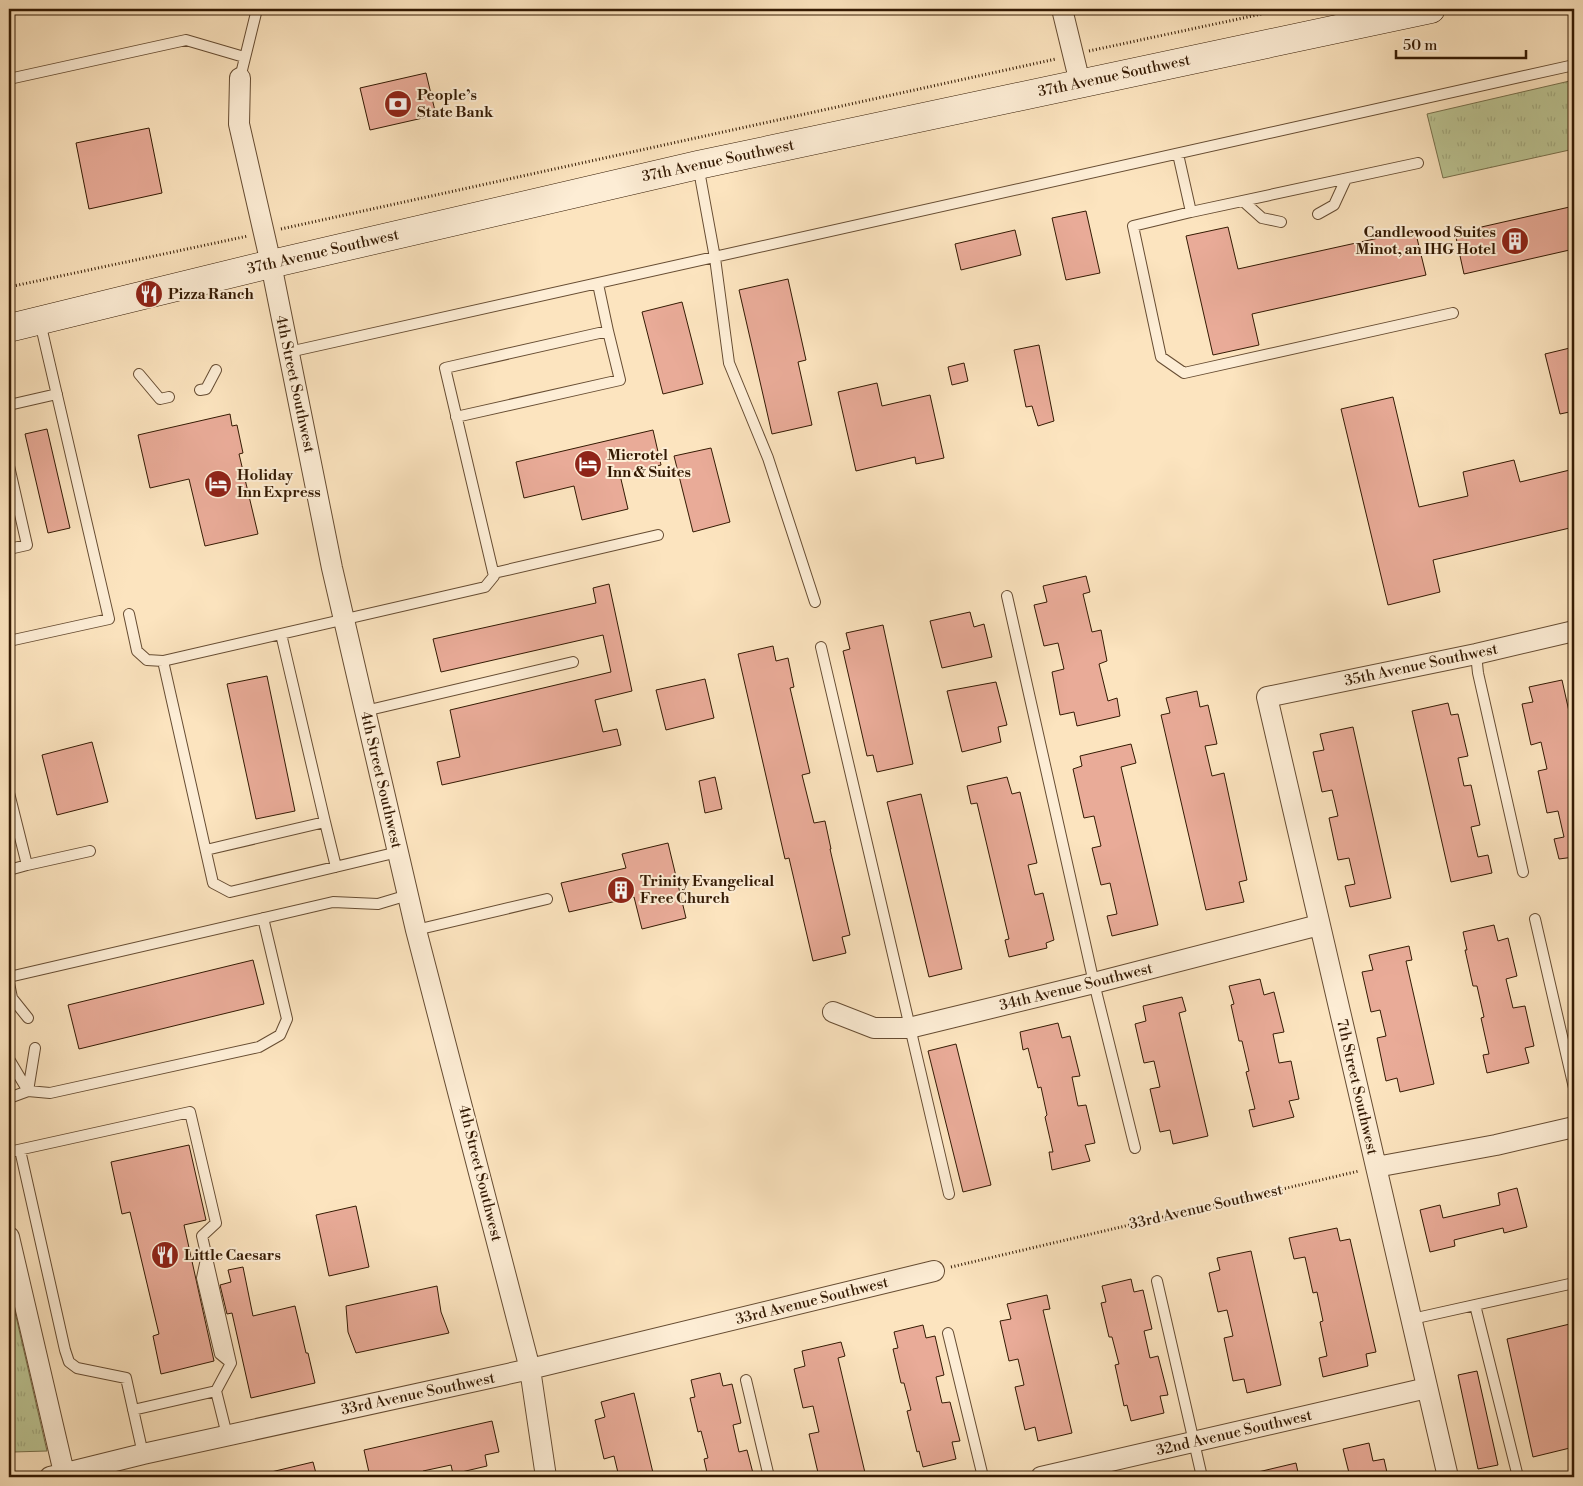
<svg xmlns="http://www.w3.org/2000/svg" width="1583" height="1486" font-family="'Libre Bodoni',serif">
<defs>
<pattern id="grass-tufts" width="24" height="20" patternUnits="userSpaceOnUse" patternTransform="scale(1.25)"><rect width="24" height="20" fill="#bcc594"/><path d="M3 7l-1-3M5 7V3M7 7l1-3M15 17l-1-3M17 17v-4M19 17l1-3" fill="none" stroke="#a2a97e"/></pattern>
</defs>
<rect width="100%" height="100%" fill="#fce4bf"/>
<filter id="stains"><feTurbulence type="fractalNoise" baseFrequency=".004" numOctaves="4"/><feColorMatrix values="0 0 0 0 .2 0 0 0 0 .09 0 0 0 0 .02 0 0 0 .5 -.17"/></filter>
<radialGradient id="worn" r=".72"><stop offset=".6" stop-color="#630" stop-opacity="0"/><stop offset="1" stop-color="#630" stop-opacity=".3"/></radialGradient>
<path fill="url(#grass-tufts)" stroke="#78704c" d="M1574,80v69l-131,29 -16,-64z
M9,1286l38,165 -34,1 -4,-17z"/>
<path fill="#e9ab98" stroke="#341a03" d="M426,73l10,42 -66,15 -10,-42z
M149,128l13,65 -73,16 -13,-66z
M1574,206v43l-110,25 -9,-41z
M1086,211l14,62 -34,7 -14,-62z
M1228,227l10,42 177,-39 11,45 -174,39 7,31 -46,10 -27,-119z
M1015,230l6,25 -60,15 -6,-26z
M788,279l18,81 -8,2 14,63 -40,9 -33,-144z
M682,302l21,82 -40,10 -21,-82z
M1039,345l15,76 -16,5 -6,-20 -6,1 -12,-57z
M1574,347v64l-14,3 -15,-60z
M964,363l4,18 -16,4 -4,-18z
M877,383l5,23 48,-11 14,63 -28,6 -1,-7 -59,14 -18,-79z
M1393,397l26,110 49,-11 -5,-24 51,-12 6,22 54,-13v58l-141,33 7,32 -52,13 -47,-196z
M230,414l2,12 5,-1 6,28 -4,1 19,80 -53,12 -16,-67 -39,9 -12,-53z
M47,429l23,99 -22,5 -23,-99z
M653,430l8,35 -41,10 8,34 -46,11 -8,-34 -50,12 -8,-36z
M711,448l19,74 -37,10 -19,-76z
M1086,576l4,16 -7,2 9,38 9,-2 6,31 -8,3 9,37 9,-3 3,18 -43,10 -3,-14 -14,3 -8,-43 12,-3 -6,-26 -14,3 -10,-41 13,-3 -4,-16z
M609,584l23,107 -37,9 8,32 14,-3 4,16 -179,40 -5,-23 23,-5 -10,-47 161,-38 -8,-37 -162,37 -8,-33 163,-36 -3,-15z
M970,612l4,15 10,-3 8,33 -50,11 -12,-47z
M883,625l30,139 -36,8 -4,-17 -6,1 -24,-105 7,-2 -4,-16z
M773,646l3,15 12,-3 6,29 -4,1 20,85 -8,2 12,48 11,-2 6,28h-1l20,86 -8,2 4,16 -33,8 -24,-103 -4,1 -47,-205z
M267,676l28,135 -39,8 -29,-135z
M705,679l9,39 -48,12 -10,-40z
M1562,680l12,54v123l-15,2 -5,-20 10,-2 -6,-26 -11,2 -9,-42 9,-2 -6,-27 -10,3 -9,-41 11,-2 -4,-15z
M996,682l11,43 -9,2 3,15 -39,10 -15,-61z
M1197,691l3,16 8,-2 9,39 -12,2 7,30 12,-3 23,107 -8,2 5,20 -38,8 -45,-195 9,-2 -4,-15z
M1448,703l3,12 7,-1 10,42 -10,2 6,28 7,-1 9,40 -9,2 7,30 10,-2 4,18 -41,9 -39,-171z
M1353,727l38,171 -41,9 -5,-21 10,-2 -6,-26 -11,2 -9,-42 9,-2 -6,-26 -10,2 -9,-40 11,-2 -4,-16z
M92,742l16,60 -51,13 -15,-60z
M1131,744l5,19 -15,4 37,158 -46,11 -5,-20 10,-2 -7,-31 -9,2 -9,-37 9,-2 -7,-30 -10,2 -11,-49 9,-3 -2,-10z
M715,777l7,32 -17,4 -6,-32z
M1007,777l5,17 8,-2 17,71 -9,2 7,30 8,-2 11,47 -8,3 1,5 -38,9 -4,-17 4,-1 -32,-136 -6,1 -4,-18z
M921,794l41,175 -33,8 -42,-175z
M668,843l18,75 -44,11 -8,-32 -65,15 -8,-29 65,-15 -4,-14z
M1494,925l4,16 10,-3 9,38 -11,3 7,29 12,-2 9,40 -9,2 4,15 -42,10 -4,-18 6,-1 -8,-36 3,-1 -7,-31h-4l-8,-36h2l-4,-18z
M1409,946l3,14 -6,1 28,123 -34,8 -3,-14 -11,3 -9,-43 9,-2 -6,-26 -9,2 -9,-40 11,-2 -4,-15z
M253,960l11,44 -185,45 -11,-44z
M1260,979l4,16 10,-3 10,40 -11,2 6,29 12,-2 8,38 -10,2 5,16 -41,10 -4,-17 6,-1 -9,-37 3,-1 -7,-30h-3l-8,-36 3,-1 -5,-18z
M1182,997l4,14 -7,2 29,123 -35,8 -3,-14 -10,2 -10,-43 10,-2 -6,-26 -10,2 -9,-39 11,-3 -3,-15z
M1058,1023l4,15 8,-2 10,40 -8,1 6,29 8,-1 9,38 -10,2 5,16 -38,9 -3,-18h4l-8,-35 2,-2 -6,-28 -3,1 -10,-40 -5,2 -3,-18z
M956,1044l35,141 -28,7 -35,-141z
M189,1145l17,75 -22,5 30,136 -53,13 -8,-38 6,-2 -29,-122 -8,2 -11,-52z
M1517,1188l10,39 -23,6 -1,-5 -49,12 1,6 -25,6 -10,-42 20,-5 3,13 57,-13 -2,-12z
M356,1206l13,61 -40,9 -13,-61z
M1337,1228l3,13 10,-2 26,113 -10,2 2,12 -45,11 -4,-19 8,-2 -7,-34 3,-1 -6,-29 -4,1 -8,-36 -11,2 -5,-21z
M1251,1251l30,134 -34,8 -3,-14 -11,2 -9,-43 9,-2 -6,-26 -9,2 -9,-39 11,-3 -3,-12z
M243,1267l10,49 42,-10 11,47h2l7,30 -64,15 -19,-85 -5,1 -7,-29 11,-3 -3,-12z
M1131,1279l3,13 9,-2 9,39 -8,2 6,27 8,-2 10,39 -8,1 4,17 -33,8 -4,-16 -3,1 -9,-41 4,-1 -7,-27h-3l-8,-34 5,-1 -4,-16z
M437,1286l4,26 8,21 -93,20 -8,-21 -2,-26z
M1047,1295l3,14 -7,1 29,123 -34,8 -3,-14 -10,3 -10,-43 9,-2 -6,-26 -9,2 -9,-40 11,-2 -4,-15z
M1574,1323v124l-41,10 -26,-118z
M923,1325l3,13 9,-2 9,39 -8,2 6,26 8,-1 10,39 -8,1 4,17 -33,8 -4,-16 -2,1 -10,-41 4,-1 -7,-27h-3l-8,-34 5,-1 -4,-16z
M841,1342l4,14 -7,2 28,119h-47l-10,-43 10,-2 -6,-26 -10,2 -9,-39 11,-3 -3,-15z
M1477,1371l21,94 -20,4 -20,-94z
M720,1373l3,13 9,-2 9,39 -8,2 6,27 8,-2 7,27h-46l-4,-18 4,-1 -7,-27 -3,1 -8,-34 5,-1 -4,-17z
M634,1393l20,84h-35l-5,-21 -10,3 -9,-39 10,-3 -4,-15z
M492,1421l7,31 -14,3 2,11 -34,8 -2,-9 -28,6 1,6h-54l-6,-27z
M1369,1443l4,18 11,-2 4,18h-38l-7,-28z
M313,1462l4,15h-46v-5z
M1296,1463l3,14h-41v-5z"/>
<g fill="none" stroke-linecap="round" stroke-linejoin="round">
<g stroke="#664c32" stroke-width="12">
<path id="lane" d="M240,78l17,-69
M9,79l177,-39 58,17
M1178,154l13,58 -58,14 28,131 23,16 269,-60
M698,165l17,93 14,105 39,95 47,144
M1243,201l19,17 19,4
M1191,212l227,-49
M1318,214l16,-9 12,-26
M289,352l1285,-287
M139,374l21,25 9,-2
M200,390l6,-1 10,-19
M9,405l48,-11
M456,417l164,-37 -12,-49
M9,466l18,79 -18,4
M494,573l164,-38
M1007,596l87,387 41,165
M129,614l8,37 10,9 16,1 322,-74 9,-11 -49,-208 163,-37 -10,-47
M9,641l100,-22 -69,-297
M821,647l128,547
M1476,654l2,19 45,199
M163,661l50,222 17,9 168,-40
M365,711l208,-49
M9,793l18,72 -18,5
M325,822l11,45
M206,850l119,-28 -44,-188
M27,865l63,-14
M1535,919l39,169
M416,930l131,-31
M9,977l324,-75 45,2 30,-9
M9,983l3,15 16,20
M9,1059l19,32
M28,1091l7,-43
M9,1098l19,-7 22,2 209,-46 21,-12 7,-16 -24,-101
M20,1150l45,200 4,12 8,6 49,10 17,76
M9,1152l181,-40 26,111 -14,13 29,127 -15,28 11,44
M206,1259l-4,19 18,76 11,9
M1157,1281l45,196
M1475,1305l43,172
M1412,1319l162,-36
M948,1333l35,144
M746,1380l23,97
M133,1410l83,-19"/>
</g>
<g stroke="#664c32" stroke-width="22">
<path id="street" d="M1062,9l18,74
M240,78l-1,46 32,140 61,304 84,362 114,439 16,108
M833,1012l41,16h35l185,-45 225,-58
M1376,1167l120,-22 78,-18
M9,1237l56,240
M50,1477l93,-23 387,-85 404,-98
M1041,1477l386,-89
M1448,1477l-181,-780 209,-43 98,-23"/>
</g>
<g stroke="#341a03" stroke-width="29">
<path id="secondary" d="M9,328l262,-64 427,-99 733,-156"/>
</g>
<path stroke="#341a03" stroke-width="3" stroke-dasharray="1 2.5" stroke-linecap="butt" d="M1089,51l196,-42
M281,229l775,-170
M9,287l239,-51
M951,1267l408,-96"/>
<use href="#lane" stroke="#fdedd5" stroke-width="10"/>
<use href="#street" stroke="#fdedd5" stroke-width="20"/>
<use href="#secondary" stroke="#fdedd5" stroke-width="28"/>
</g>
<defs>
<g id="bank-disc" transform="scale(1.4375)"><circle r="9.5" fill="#8f2418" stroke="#fdedd5"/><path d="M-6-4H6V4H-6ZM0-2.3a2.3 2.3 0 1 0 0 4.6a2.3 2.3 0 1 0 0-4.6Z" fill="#fff"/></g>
<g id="building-disc" transform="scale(1.4375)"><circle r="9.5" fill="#8f2418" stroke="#fdedd5"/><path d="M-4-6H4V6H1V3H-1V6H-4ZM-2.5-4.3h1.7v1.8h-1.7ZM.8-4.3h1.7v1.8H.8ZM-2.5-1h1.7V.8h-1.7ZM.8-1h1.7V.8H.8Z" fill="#fff"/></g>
<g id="restaurant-disc" transform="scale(1.4375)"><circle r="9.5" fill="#8f2418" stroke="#fdedd5"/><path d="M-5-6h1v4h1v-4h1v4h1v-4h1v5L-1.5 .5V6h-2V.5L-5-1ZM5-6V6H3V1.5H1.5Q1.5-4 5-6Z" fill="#fff"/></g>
<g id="hotel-disc" transform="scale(1.4375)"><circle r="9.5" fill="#8f2418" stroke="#fdedd5"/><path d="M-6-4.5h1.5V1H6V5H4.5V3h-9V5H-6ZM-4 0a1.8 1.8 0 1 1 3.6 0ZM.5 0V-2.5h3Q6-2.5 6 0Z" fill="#fff"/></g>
</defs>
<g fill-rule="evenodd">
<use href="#bank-disc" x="398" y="104"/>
<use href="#building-disc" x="1515" y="241"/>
<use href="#restaurant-disc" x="149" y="294"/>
<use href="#hotel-disc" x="588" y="464"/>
<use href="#hotel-disc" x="218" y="484"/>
<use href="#building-disc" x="621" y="890"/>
<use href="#restaurant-disc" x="165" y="1255"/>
</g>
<g text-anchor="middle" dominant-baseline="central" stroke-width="4" stroke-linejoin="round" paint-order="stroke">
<g font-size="15" fill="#341a03" stroke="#fdedd5">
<text transform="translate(1114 76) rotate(-12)">37th Avenue Southwest</text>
<text transform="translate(718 161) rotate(-12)">37th Avenue Southwest</text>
<text transform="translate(323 252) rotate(-13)">37th Avenue Southwest</text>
<text transform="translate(295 384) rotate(78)">4th Street Southwest</text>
<text transform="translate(1421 665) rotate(-12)">35th Avenue Southwest</text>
<text transform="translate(381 780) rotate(77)">4th Street Southwest</text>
<text transform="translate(1076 987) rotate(-14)">34th Avenue Southwest</text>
<text transform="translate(1357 1087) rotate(77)">7th Street Southwest</text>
<text transform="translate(480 1173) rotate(76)">4th Street Southwest</text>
<text transform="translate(1206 1207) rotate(-13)">33rd Avenue Southwest</text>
<text transform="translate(812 1301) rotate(-14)">33rd Avenue Southwest</text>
<text transform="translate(418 1394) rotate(-12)">33rd Avenue Southwest</text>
<text transform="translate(1234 1433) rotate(-13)">32nd Avenue Southwest</text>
</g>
<g font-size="15" font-weight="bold" fill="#341a03" stroke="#fdedd5" text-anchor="start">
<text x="417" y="95">People’s<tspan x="417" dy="17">State Bank</tspan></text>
<text x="1496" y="232" text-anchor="end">Candlewood Suites<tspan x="1496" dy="17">Minot, an IHG Hotel</tspan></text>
<text x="168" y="294">Pizza Ranch</text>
<text x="607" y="455">Microtel<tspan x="607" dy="17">Inn &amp; Suites</tspan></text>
<text x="237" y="475">Holiday<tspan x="237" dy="17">Inn Express</tspan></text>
<text x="640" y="881">Trinity Evangelical<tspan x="640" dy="17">Free Church</tspan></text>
<text x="184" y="1255">Little Caesars</text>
</g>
</g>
<rect width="1583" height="1486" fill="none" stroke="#fce4bf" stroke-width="30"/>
<rect x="10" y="10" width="1563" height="1466" fill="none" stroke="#341a03" stroke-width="2.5"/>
<rect x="15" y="15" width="1553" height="1456" fill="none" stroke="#341a03"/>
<path d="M1396 50v8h130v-8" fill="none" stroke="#341a03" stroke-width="2.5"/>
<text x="1403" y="50" font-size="15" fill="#341a03" stroke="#fdedd5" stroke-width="4" paint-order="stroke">50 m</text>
<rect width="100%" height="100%" filter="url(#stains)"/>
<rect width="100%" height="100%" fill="url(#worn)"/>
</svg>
